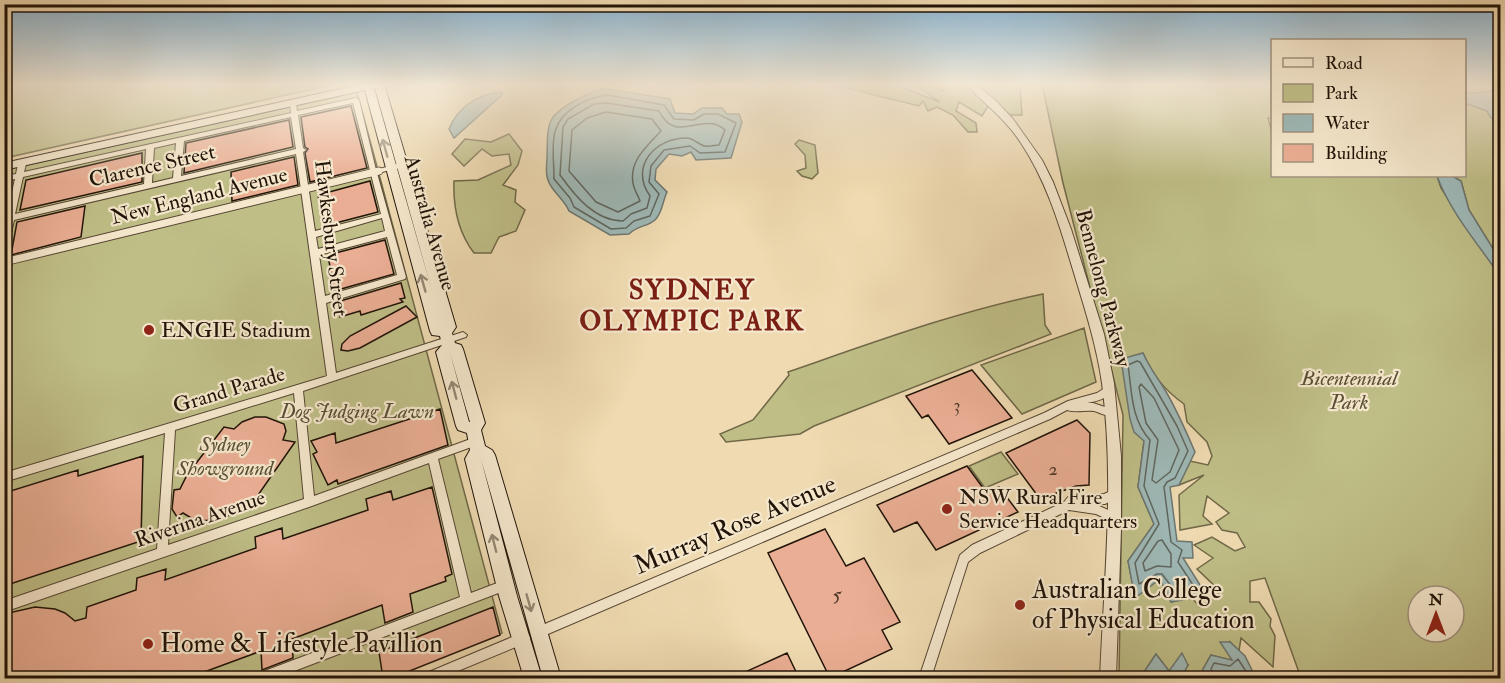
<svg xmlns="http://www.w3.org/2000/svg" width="1505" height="683" font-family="'IM FELL Double Pica',serif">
<rect width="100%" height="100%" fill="#efdab1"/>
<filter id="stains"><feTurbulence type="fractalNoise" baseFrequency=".00333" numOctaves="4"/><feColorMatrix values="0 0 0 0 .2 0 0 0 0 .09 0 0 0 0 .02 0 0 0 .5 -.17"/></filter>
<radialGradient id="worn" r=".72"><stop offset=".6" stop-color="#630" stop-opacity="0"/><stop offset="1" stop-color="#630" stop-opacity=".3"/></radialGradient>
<path fill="#bfbe87" stroke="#706848" stroke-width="1.5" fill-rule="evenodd" d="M4,84h332l-331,74z
M838,84h55l47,18 -26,-18h15l14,7 -2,-7h79l2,31h-14l-20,-9 -6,10 -23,-14 -3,9 20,12 1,9h-9l-15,-17 -16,-8 -9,4 -5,-10 -4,5 -81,-20z
M1042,84h80l7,3 -4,-3 113,3 34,-3v35l-4,-1 3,11 1,-3v50h165l4,12 18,28 41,60v402h-199l-36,-100 -15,3v21h9l12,17 -1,7 5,10 -2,31 -32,-29 -2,13 -9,-9 2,19 -21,-6 -9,16 12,7h-33l7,-13 -19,6 -13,-17 -16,24h-21l4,-263 -60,-232zM1143,353c10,22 20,36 41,51l3,18 20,20 5,14 -4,9 -18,-4 -11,24 25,-10 -25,20 1,35 32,-6 -9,-8 4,-20 22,17 -13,9 6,8 15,3 8,14 -10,4 -23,-14 -18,8 19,13 -16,11 24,23 -21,15 -9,-10 -20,5 -11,-23 -25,18 -7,-36 26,-37 -16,-37 6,-46zM1418,596h36v36h-36z
M357,92l145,541 -113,45h-384l-1,-508z
M1465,103l22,8 4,7 9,3v139l-31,-50 -8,-29 -9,-5h12z
M509,134l13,17 -4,14 -15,20 13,5 -1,12 10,8 -9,21 -17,6 -8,16h-17c-16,-21 -21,-46 -20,-72l24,-1 33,-15 -2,-11 -17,2 -10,-7 -18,17 -12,-12 13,-15 26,3z
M799,140l16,5 3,28 -6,6 -10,-3 -5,-5 9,-3 -1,-13 -10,-11z
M1043,294l2,31 6,9 -237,92 -14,8 -74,8 -6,-8 33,-14 36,-45 -1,-3c84,-29 167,-60 255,-78z
M1084,328l12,54 -74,32 -41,-49z
M1001,452l17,22 -33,14 -16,-22z"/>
<path fill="#9eb8b6" stroke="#6c7670" stroke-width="1.5" d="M607,89l63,10 5,14 18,1 9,-6h20l5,6h12l3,8 -11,36 -35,2 -5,-8 -9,4 -13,-2 -13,15 -1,11 12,12c-4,8 -5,22 -12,28 -8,7 -17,5 -26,14l-19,1 -41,-24c-5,-12 -17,-19 -21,-31 -3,-7 -1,-16 -1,-23 1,-34 -2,-40 29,-57 14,-7 15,-10 31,-11z
M1500,89v32l-9,-3 -4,-7 -22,-8v-11l10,1z
M501,92l2,2 -49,44 -5,-9c9,-22 29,-35 52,-37z
M1437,176h15l9,5 8,29 31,50v16c-21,-31 -50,-64 -63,-100z
M1143,353c6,14 14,24 22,37 12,20 21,41 30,62l-16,33 -9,2 7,54 15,1 1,16h-10l24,38 -36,6 -11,-23 -25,19 -7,-37 26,-37 -16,-37 6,-46 -10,-9 -4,-13 -9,-60z
M1220,642h10l15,14 8,16 35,6h-74l-12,-7 9,-16 21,5z
M1182,653l6,12 -7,13h-41l16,-24 13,17z"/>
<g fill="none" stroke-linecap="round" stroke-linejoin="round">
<path stroke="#5f665f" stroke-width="1.5" d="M607,95l57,10 10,14 20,1 10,-6h14l18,9 -11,29 -25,1 -10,-7 -26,4 -13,16 -2,16 10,12 -9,22 -16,5 -8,7 -15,1 -37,-22 -4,-9 -16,-19c0,-31 -8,-55 22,-73 11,-6 18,-9 31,-11z
M606,103l53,8c17,35 44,-1 66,19l-6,15c-4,0 -10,2 -14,1 -6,-1 -11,-7 -17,-8 -33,-1 -59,29 -38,58l-3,12 -16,6 -8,7c-28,0 -48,-25 -63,-46l3,-48 5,-8 26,-15z
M606,112l46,7 9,12c-14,15 -32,30 -28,52 1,7 5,12 7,18l-22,11 -22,-10 -27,-31 3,-41 15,-12z
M1137,361l3,1 37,64 11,25 -13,27 -8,4 -3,5 7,55 11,8 -4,12 17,26 -2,3 -16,3 -15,-20h-5l-18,10 -4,-21 24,-39 -15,-38 6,-46c-19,-21 -18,-47 -22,-75z
M1141,384l13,14 25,52 -9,22 -14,11 -4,-3 6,-40 -12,-17 -7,-36z
M1162,540l9,14v13l-14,-1 -12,5 -2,-8 15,-22z
M1216,678l-5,-9 3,-6 16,3 8,-7 11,17 8,2"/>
</g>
<path fill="#eaae94" stroke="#201308" stroke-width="1.5" d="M351,106l16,62 -57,14 -5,-29 3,-4 -3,-2 -4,-30z
M289,120l4,27 -109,26 2,-30z
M142,153v29l-122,28 6,-30z
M294,157l4,28 -66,16 -1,-29z
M370,181l8,31 -54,14 -6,-31z
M85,206l-4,31 -70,18 6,-33z
M385,240l9,34 -60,17 -6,-36z
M401,283l4,15 -5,1 3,3 -42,13 -1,-4 -20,6 -3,-15z
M406,306l11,11 -57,31 -12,3 -7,-1 1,-6 8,-8z
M972,370l40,48 -63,26 -21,-29 -6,3 -16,-22z
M440,409l8,36 -110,39 -1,-4 -9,5 -15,-31 4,-2 -6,-11 24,-8 1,10z
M255,417h11l18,7 2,7 -3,9 12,2 -39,56 -18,14 -22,8 -20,1 -13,-8 -6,4 -5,-8 2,-19 6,-1 7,-14 37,-48 10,2 8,-7z
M1077,420l13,13 -1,52 -13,1 -36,13 -34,-46z
M143,456l-2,85 -137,45v-93l74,-23v6z
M967,466l19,26 13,-5 19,25 -82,38 -19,-28 -23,10 -17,-27z
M432,487l20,87 -7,3 1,4 -36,13 3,18 -28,11 -3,-18 -90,34 1,19 -31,12 -1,-19 -73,27h-184v-64l31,-7 20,2 10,4 10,8 11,-3 1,-11 49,-17 1,-12 29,-9 -1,11 91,-32 -1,-11 27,-9 1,11 85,-29 -2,-11 25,-8 2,9z
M825,529l21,37 18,-8 36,64 -18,8 10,19 -62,29 -62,-125z
M493,607l7,28 -108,43h-9l-4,-26z
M787,653l12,25h-67z"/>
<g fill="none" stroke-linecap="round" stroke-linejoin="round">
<g stroke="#544532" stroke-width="9">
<path id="pedestrian" d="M4,262l375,-91"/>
</g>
<g stroke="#544532" stroke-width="2">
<path id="minor" d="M356,98l3,2 17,70 21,-6 4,2 -1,2 -23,5 29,104 -1,2 -79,24 10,70 127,-41 4,3 -1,2 -163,54 11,105 162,-59 4,1 1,3 -1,3 -42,15 33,134 34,-13 4,1 2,4 -2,4 -233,89h-20l2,-4 4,-2 198,-75 -31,-134 -120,44 -305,105v-11l153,-52 8,-116 -161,49v-9l323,-97 -31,-222 -282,66 -6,26 -4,3v-23l11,-47 -11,2v-5l12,-2 2,-10 4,-2 4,2 -2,8 267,-59 -1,-9 3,-2 3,2 1,7zM353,103l28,111 -66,17 -12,-79 3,-2 -3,-2 -5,-33zM291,117l5,32 -115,27 3,-35zM176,143l-3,35 -21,5 2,-35zM146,149l-2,35 -129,30 8,-37zM382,218l3,13 -67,18 -2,-12zM387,237l10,38 -72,21 -6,-41zM294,393l10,106 -136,46 7,-115z
M1108,386l3,1 2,3c-6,9 -16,11 -26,13h6l21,7 2,3 -2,3c-7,1 -13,-3 -20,-5 -9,-1 -18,2 -27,-1l-17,9 -509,218 -4,2 -4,-2 -2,-4 2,-4 511,-216 24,-12 29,-8z
M1113,490l4,2 1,3 -1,3 -12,6h-10l22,10 1,3 -1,3 -4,2 -17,-8 -27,-4 -89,43 -12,9 -37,116h-12l41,-123 12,-10 92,-43 4,-5 36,-3z
M524,632l4,2 2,4 -2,4 -87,36h-19l2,-4z"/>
</g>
<g stroke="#544532" stroke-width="2">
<path id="tertiary" d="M966,84h9l20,16 18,19 29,41 11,22 18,47 33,105 10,49 7,73v74l-5,148h-16c4,-98 15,-197 2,-295 -6,-42 -20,-83 -32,-123 -12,-40 -25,-81 -49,-117 -16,-25 -36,-38 -55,-59z"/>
</g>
<g stroke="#201308" stroke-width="2">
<path id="secondary" d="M363,84h21l72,243 -4,6 3,10 6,2 2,4 22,74 -4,7 4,16 7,4 3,5 66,223h-18l-62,-219 36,137 25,82h-18l-25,-82 -34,-137 5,-9 -3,-17 -9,-3 -2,-4 -20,-74 6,-7 -2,-9 -8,-1 -2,-4 -65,-241 -361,80v-7zM374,88h1l57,203zM450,353l20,69h-1z"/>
</g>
<use href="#pedestrian" stroke="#f5e7cc" stroke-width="7"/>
<use href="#minor" fill="#f5e7cc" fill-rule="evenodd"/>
<use href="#tertiary" fill="#f5e7cc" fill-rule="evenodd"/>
<use href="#secondary" fill="#f5e7cc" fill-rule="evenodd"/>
</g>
<defs><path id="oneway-shaft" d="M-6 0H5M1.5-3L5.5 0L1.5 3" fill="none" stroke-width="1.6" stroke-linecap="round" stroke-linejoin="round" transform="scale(1.5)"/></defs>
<g stroke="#958874">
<use href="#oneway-shaft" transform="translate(385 148) rotate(-105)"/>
<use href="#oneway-shaft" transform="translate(423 283) rotate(-106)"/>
<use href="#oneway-shaft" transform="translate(454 390) rotate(-105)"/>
<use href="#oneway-shaft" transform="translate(494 543) rotate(-104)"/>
<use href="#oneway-shaft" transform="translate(529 603) rotate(74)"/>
</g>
<linearGradient id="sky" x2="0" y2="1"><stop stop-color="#8ab6d4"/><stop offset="0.47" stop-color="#f8eedc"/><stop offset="1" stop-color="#f8eedc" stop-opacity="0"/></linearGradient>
<rect width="1505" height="180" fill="url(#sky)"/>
<g fill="#8f2418" stroke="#f5e7cc" stroke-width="2">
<circle cx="149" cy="330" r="6"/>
<circle cx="947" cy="509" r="6"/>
<circle cx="1020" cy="605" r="6"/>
<circle cx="148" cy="644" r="6"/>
</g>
<g text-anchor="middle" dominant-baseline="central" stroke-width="4.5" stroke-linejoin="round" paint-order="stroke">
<g font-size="18" fill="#523a2b">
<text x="957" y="405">3</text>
<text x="1053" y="469">2</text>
</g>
<g font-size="21" fill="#201308" stroke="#f5e7cc">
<text transform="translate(152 166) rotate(-13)">Clarence Street</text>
<text transform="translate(199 196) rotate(-14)">New England Avenue</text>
<text transform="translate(430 223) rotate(74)">Australia Avenue</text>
<text transform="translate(331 238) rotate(83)">Hawkesbury Street</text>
<text transform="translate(1103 288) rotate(75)">Bennelong Parkway</text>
<text transform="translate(229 390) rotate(-17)">Grand Parade</text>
<text transform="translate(200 519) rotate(-19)">Riverina Avenue</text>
</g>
<g font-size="21" fill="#201308" stroke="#f5e7cc" text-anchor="start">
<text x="161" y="330">ENGIE Stadium</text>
<text x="959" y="497">NSW Rural Fire<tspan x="959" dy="24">Service Headquarters</tspan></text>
</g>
<g font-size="21" font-style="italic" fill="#584f34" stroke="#f5e7cc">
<text x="1349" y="378">Bicentennial<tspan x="1349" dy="24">Park</tspan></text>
<text x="357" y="411">Dog Judging Lawn</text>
<text x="225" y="444">Sydney<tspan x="225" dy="24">Showground</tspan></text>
</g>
<g font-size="21" fill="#523a2b">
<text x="837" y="594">5</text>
</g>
<g font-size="26" fill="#201308" stroke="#f5e7cc">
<text transform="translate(735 525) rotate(-23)">Murray Rose Avenue</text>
</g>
<g font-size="26" fill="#201308" stroke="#f5e7cc" text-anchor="start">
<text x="1032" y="590">Australian College<tspan x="1032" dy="30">of Physical Education</tspan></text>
<text x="160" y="644">Home &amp; Lifestyle Pavillion</text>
</g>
<g font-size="27" font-weight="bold" letter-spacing="1.5" fill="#7a1f14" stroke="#f5e7cc">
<text x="692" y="290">SYDNEY<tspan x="692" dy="31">OLYMPIC PARK</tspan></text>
</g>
</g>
<rect width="1505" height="683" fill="none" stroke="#efdab1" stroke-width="24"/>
<rect x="6" y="6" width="1493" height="671" fill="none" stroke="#201308" stroke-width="3"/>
<rect x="12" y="12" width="1481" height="659" fill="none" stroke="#201308" stroke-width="1.5"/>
<rect x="1271" y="39" width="195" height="138" fill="#f5e7cc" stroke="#a0927e" stroke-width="1.5"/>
<rect x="1283" y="58" width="30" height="9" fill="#f5e7cc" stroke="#a0927e" stroke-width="1.5"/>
<text x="1325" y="69" font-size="18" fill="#201308">Road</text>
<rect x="1283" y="84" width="30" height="18" fill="#bfbe87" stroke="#a0927e" stroke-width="1.5"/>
<text x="1325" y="99" font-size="18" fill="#201308">Park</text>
<rect x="1283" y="114" width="30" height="18" fill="#9eb8b6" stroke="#a0927e" stroke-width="1.5"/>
<text x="1325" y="129" font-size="18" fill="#201308">Water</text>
<rect x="1283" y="144" width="30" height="18" fill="#eaae94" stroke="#a0927e" stroke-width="1.5"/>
<text x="1325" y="159" font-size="18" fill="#201308">Building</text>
<g transform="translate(1436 614)"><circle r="28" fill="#f5e7cc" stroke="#a0927e" stroke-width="1.5"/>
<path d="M0-4.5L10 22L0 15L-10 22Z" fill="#8f2418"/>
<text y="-9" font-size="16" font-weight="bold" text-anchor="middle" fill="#201308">N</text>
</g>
<rect width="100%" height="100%" filter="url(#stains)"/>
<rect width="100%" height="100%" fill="url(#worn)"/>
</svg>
